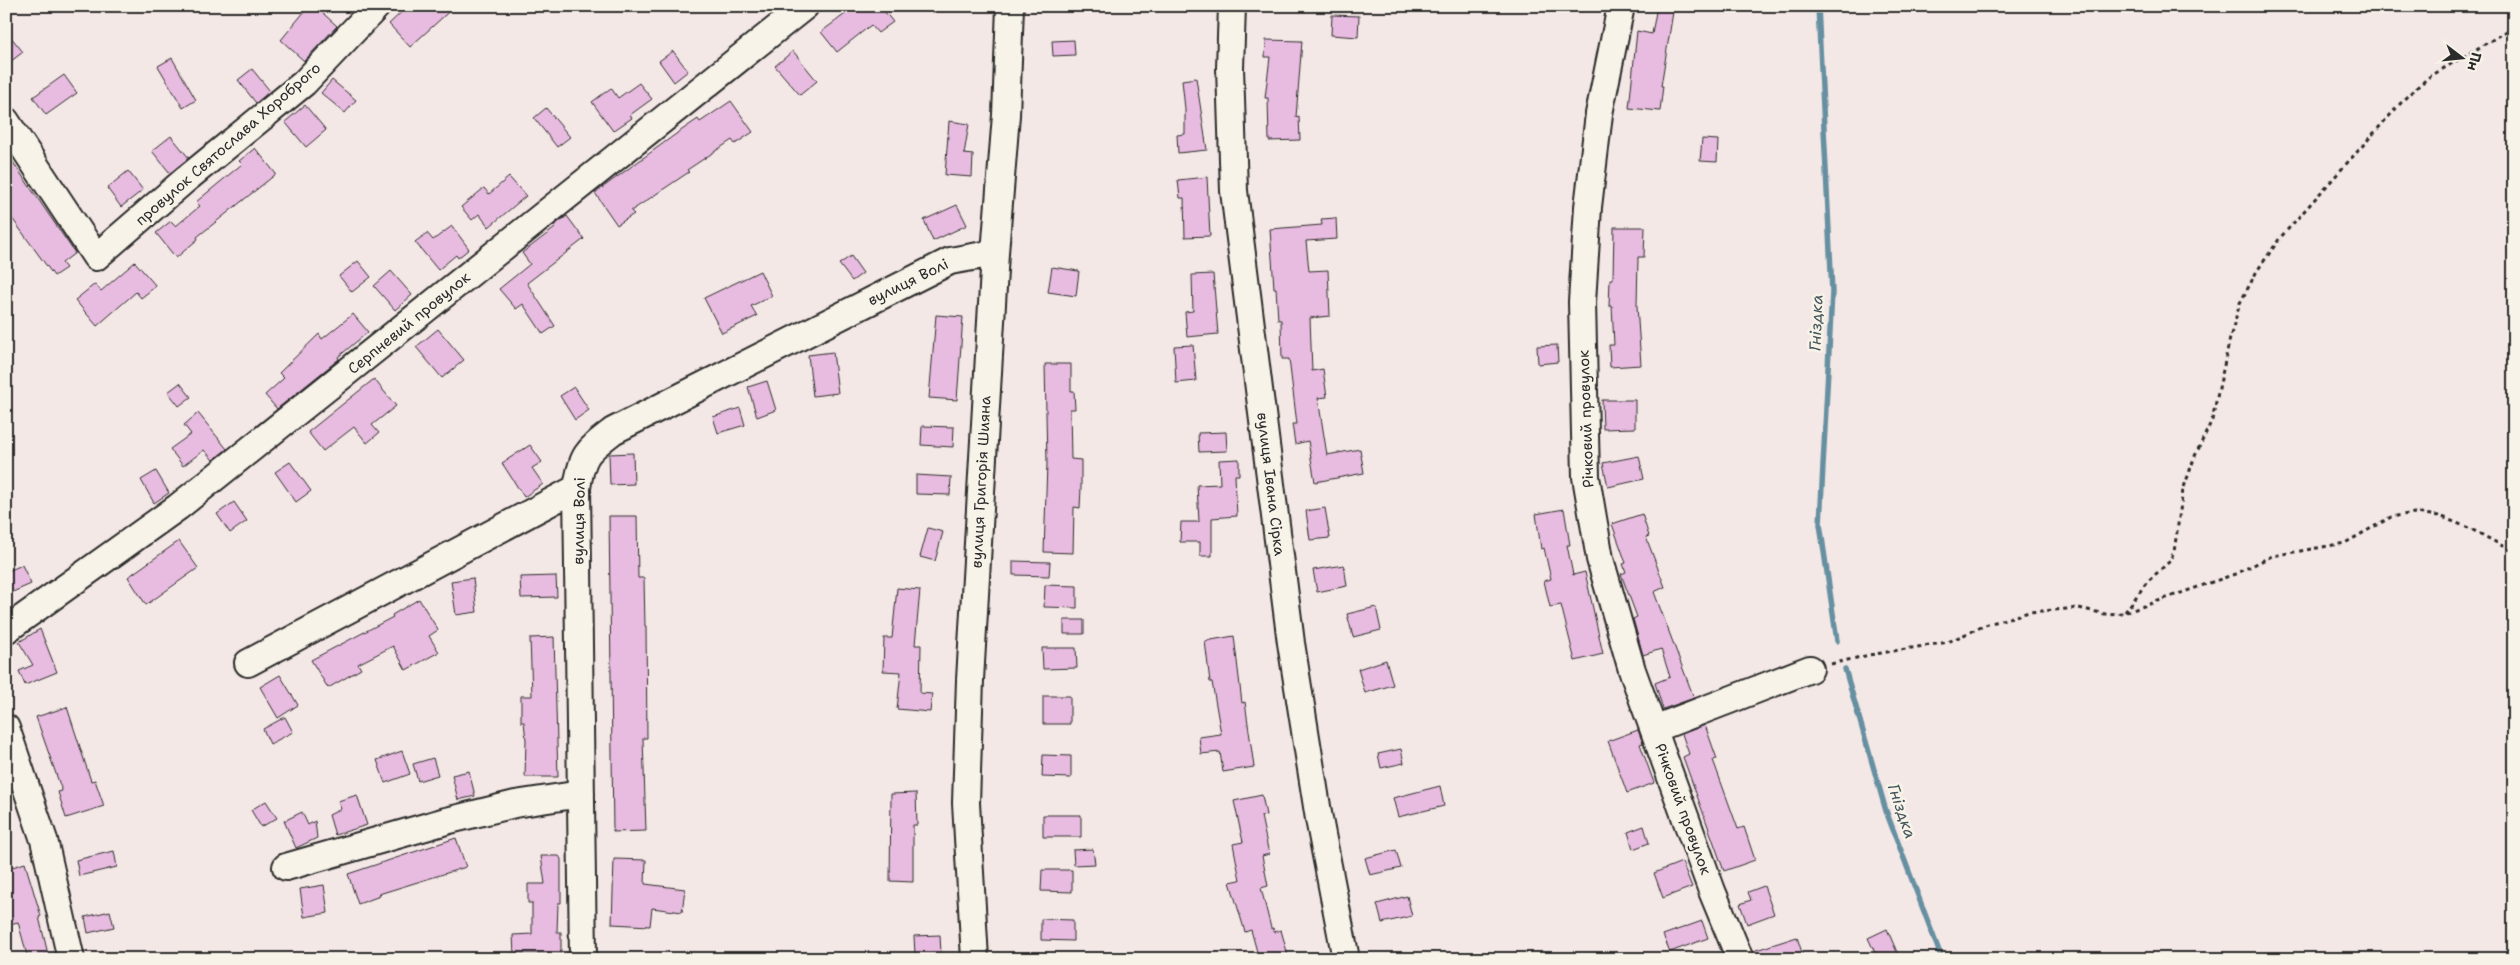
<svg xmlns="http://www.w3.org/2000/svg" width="2520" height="965" font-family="'Shantell Sans',sans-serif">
<rect width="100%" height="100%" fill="#f4e8e6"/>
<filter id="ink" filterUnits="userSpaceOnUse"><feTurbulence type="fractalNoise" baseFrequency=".02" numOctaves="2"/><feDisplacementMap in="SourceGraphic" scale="10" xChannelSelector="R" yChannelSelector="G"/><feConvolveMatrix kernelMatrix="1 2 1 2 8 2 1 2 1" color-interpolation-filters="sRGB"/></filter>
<g filter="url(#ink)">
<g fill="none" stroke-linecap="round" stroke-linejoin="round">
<path stroke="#6690a1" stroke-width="5.5" d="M1818,6l14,286 -12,232 17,117
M1845,669l41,142 56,148"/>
</g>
<path fill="#e8bbe0" stroke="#2b2b2b" d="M309,6h6l22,20 -33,35 -23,-21z
M408,6h47l-45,41 -21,-23z
M856,6h24l13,16 -15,11 -7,-8 -34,27 -16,-20z
M1657,6h17l-13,80h2l-3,25 -31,-3 8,-77 15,3z
M1332,15l27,1 -1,21 -27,-2z
M6,31l17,21 -17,13z
M1074,40l1,15 -22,1 -1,-15z
M1266,40l36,1 -6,76 3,-1 1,24 -31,1 -1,-43h-3l5,-41h-5z
M673,51l15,20 -14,11 -15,-21z
M793,51l24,30 -17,14 -25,-29z
M172,58l24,42 -13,8 -25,-42z
M252,69l18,22 -14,12 -18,-23z
M64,75l13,18 -31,22 -13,-18z
M1196,78l11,72 -29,3 -1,-18 8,-1v-25l-3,-29z
M332,80l24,20 -11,13 -24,-20z
M639,83l13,16 -22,16 2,3 -19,13 -21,-29 19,-14 7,10z
M731,101l22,31 -18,12 -3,-4 -45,30 2,2 -58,39 3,3 -17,11 -22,-32 81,-59 22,-15 2,3z
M305,105l21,25 -20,17 -21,-25z
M546,108l24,29 -13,10 -23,-29z
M949,121l20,3 -5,30 9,1 -1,22 -27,-2z
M171,136l18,22 -19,15 -18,-22z
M1702,139l16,1 -1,22 -17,-1z
M255,148l21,26 -79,63 1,2 -22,19 -20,-25 15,-12 5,5 24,-20 -4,-4 46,-38 -3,-3z
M6,152l69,101 -13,10 4,5 -12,8 -48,-66z
M128,171l15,19 -22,17 -14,-19z
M509,177l17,19 -37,31 -10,-13 -7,6 -11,-13 23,-19 5,6z
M1207,177l3,59 -25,1 -1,-39h-4l-2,-18z
M957,205l10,20 -34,16 -9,-21z
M567,216l17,23 -57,44 28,43 -12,8 -20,-30 -7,5 -17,-20 31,-25 -8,-11 33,-25 -2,-2z
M1336,218l1,21 -31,2 3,30 19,-1 2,46 -20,2 2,53 11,-2 4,28 -9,1 9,57 33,-6 4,24 -49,9 -7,-41 -13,3 -3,-20h5l-8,-65h-7l-1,-39h-3l-2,-32h-2l-4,-59 52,-4 -1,-6z
M452,226l17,23 -11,9 -2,-3 -18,15 -23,-28 12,-9 6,7z
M1614,227h31l-1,30h-6l-1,49 4,59 -31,2 -1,-22h5l-2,-39h-3l1,-27h3z
M851,256l12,17 -11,8 -13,-17z
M358,261l13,16 -19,15 -13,-16z
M135,262l21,24 -15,12 -5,-6 -39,34 -22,-26 20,-16 6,7z
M1052,267l27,4 -3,25 -28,-4z
M391,271l21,24 -17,15 -21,-24z
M760,271l12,25 -21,10 6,10 -35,17 -18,-35z
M1213,274l5,60 -31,3 -2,-25 8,-1 -1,-36z
M353,314l15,18 -30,25 1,2 -62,50 -12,-14 19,-17 -5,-5 40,-39 3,5z
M936,315l27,2 -6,83 -28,-2z
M438,329l26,31 -22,18 -26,-31z
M1193,345l3,36 -20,2 -2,-37z
M1557,345l1,17 -20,2 -1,-18z
M833,352l5,41 -25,3 -5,-41z
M1045,364h26v27h3l1,18h-5l1,50 10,1v28l-1,20 -6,-1 -1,46 -29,-1 3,-89z
M374,379l22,27 -24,19 7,8 -12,10 -13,-16 -31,24 -15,-19z
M767,381l9,29 -19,7 -9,-30z
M180,383l11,14 -12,9 -11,-14z
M574,387l15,23 -14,10 -15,-24z
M1602,400h33v28l-32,1z
M740,408l5,17 -27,8 -5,-16z
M198,413l29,36 -14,11 -9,-10 -21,16 -13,-17 21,-15 -7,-9z
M922,426l32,1 -1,20 -32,-2z
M1226,432l1,19 -28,1 -1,-19z
M530,445l12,17 -10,6 11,16 -19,13 -22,-34z
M633,453l1,31 -24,1 -1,-31z
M1639,456l5,23 -36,8 -5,-24z
M1239,459v16h-4l2,41 -25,2v38h-12v-14h-20l1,-20h18l-2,-37 23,-1 -1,-24z
M290,462l21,29 -15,11 -21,-30z
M156,471l13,22 -15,10 -13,-23z
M916,475l35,2 -1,18 -34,-1z
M234,502l13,19 -17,12 -13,-19z
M1325,508l5,30 -20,2 -4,-29z
M1564,509l6,36h-3l6,30 12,-3 18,82 -28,7 -14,-56 -11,2 -6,-26 7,-2 -7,-31 -3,1 -5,-35z
M1642,514l7,22 -3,1 19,50 -11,5 40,106 -31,11 -8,-26 15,-6 -9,-28 -18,6 -10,-36 4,-2 -16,-43 5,-2 -3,-8 3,-1 -14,-39z
M609,516h28l1,62h6l1,48h1l1,112h-4l3,93 -33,1z
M928,528l15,4 -8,29 -15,-4z
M179,541l19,27 -52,37 -18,-28z
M1013,561l37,1 -1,14 -36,-1z
M22,565l9,19 -25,11v-23z
M1344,565l3,21 -30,6 -4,-22z
M556,576l1,21 -36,1 -1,-21z
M473,578l4,34 -21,3 -5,-34z
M1045,585l32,1v22l-33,-1z
M897,588l23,2 -5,55h6l-1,48 12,1 -2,18 -33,-3 4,-37 -18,-1 1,-33h8z
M419,599l19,31 -9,6 10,16 -33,18 -13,-24 -35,18 3,5 -33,19 -17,-28 82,-43 -1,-2z
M1376,607l5,23 -28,7 -6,-23z
M1064,620h20v14h-20z
M40,629l17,43 -32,13 -6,-14 14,-6 -14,-23z
M1234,636l8,67 3,-1 9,65 -31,5 -3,-20 -19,2 -2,-17 22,-3 -9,-52h-2l-5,-41z
M554,637l4,140h-33l1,-37 -2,-18h-3v-26h11l-2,-58z
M1042,648h34l1,20 -34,1z
M1386,660l7,25 -28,8 -7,-24z
M280,675l18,30 -20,13 -18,-31z
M1043,696h27v28h-27z
M67,707l24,74 4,-1 9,26 -38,12 -8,-26 4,-1 -26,-74z
M285,717l8,15 -23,12 -7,-15z
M1705,725l12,34 -4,1 25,69 6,-2 11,33 -31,11 -41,-114 6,-3 -7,-20z
M1638,730l5,13 -3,1 14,39 -27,10 -19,-52z
M1401,749l3,14 -23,5 -3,-14z
M402,751l8,23 -25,9 -8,-23z
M1043,755l28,1v22l-29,-1z
M433,758l5,17 -20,6 -5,-17z
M469,771l6,25 -17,4 -6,-25z
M1440,786l4,20 -46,11 -5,-19z
M916,793l1,32h-4v57l-23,-1 1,-87z
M357,795l10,30 -32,10 -6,-20 12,-6 -3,-8z
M1262,795l4,20 -5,1 8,38 -7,2 6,30 -7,2 10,40h2l1,4 7,-2 8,29h-30l-8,-29 -6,2 -15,-50 10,-2 -7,-36 10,-2 -9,-41z
M266,801l11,17 -16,9 -10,-17z
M302,812l6,13 7,-4 2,17 -21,10 -12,-27z
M1043,815h38v22h-38z
M1644,826l5,17 -16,6 -5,-17z
M456,838l10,29 -87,27 1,2 -22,8 -10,-30z
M1093,849l2,15 -21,1 -1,-15z
M1396,850l5,18 -31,7 -5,-17z
M114,851l3,16 -38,9 -3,-16z
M541,856h18l2,3v44h-3l-1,29h4v22h-47l-1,-19 19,-1v-31h-4v-19h17z
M614,859l32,1 -1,24 40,5 -3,23 -30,-4 -2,18 -38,-2z
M1682,862l10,25 -29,11 -9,-25z
M25,863l16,53 -2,1 9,37 -20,5 -10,-37 -12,3v-56z
M1042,870h30v22l-31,-1z
M324,885l4,28 -24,4 -4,-28z
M1764,886l10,28 -27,10 -7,-20 11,-4 -3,-8z
M1407,896l5,20 -30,7 -5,-19z
M110,911l4,16 -26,6 -3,-16z
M1041,919l32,1v21l-32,-1z
M1702,921l6,17 -38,14 -7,-17z
M1887,929l13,30h-22l-10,-21z
M940,935l1,19 -26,1 -1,-19z
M1797,937l7,22h-49l-2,-8z"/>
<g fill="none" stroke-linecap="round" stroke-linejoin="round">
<g stroke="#2b2b2b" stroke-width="30">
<path id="minor" d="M1232,6l-2,62 4,123 57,452 28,176 27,140
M1621,6l-22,108 -11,93 -6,95 4,175 14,82 32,111 80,221 28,68
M6,121l90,136 89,-77 119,-97 73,-77
M6,630l172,-123 627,-501
M248,663l329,-175
M6,728l38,112 27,119
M1654,729l156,-60
M286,867l160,-46 69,-17 66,-10
M583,959l-6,-471c5,-34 10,-37 36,-57l337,-170 45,-8
M975,959l-9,-156 4,-123 25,-427 11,-138 4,-109"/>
</g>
<path stroke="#2b2b2b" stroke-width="3" stroke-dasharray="4 4" stroke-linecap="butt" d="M2125,612l22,-30 22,-20 5,-10 9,-62 12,-34 17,-36 18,-82 10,-35 17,-32 23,-33 128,-143 21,-18 85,-50
M1831,664l38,-9 79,-13 40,-18 41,-12 50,-4 26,6 19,-1 111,-39 37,-18 73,-13 46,-26 23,-4 26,3 31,13 43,23"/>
<use href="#minor" stroke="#f7f3e8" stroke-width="26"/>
</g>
</g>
<g text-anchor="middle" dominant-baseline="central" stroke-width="5" stroke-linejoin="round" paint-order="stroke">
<g font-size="15" fill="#2b2b2b" stroke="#f7f3e8">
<text transform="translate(228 144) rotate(-41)">провулок Святослава Хороброго</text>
<text transform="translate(908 282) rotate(-26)">вулиця Волі</text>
<text transform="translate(409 323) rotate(-39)">Серпневий провулок</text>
<text transform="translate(1586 419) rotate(-92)">Річковий провулок</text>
<text transform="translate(981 482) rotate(-87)">вулиця Григорія Шияна</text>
<text transform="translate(1271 484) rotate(83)">вулиця Івана Сірка</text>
<text transform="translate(579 521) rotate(-89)">вулиця Волі</text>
<text transform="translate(1683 809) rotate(70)">Річковий провулок</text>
</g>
<g font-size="16" font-style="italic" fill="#44555c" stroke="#f7f3e8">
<text transform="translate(1816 323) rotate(-88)">Гніздка</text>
<text transform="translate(1902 811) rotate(71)">Гніздка</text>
</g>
</g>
<rect width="2520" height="965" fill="none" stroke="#f7f3e8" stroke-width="25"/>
<rect x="12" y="12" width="2495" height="940" fill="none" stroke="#2b2b2b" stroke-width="2" filter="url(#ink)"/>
<g transform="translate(2462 58) rotate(106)" stroke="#f7f3e8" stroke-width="4" paint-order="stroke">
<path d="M0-4L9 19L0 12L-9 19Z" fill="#2b2b2b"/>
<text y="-8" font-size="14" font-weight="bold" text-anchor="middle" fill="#2b2b2b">Пн</text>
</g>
</svg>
